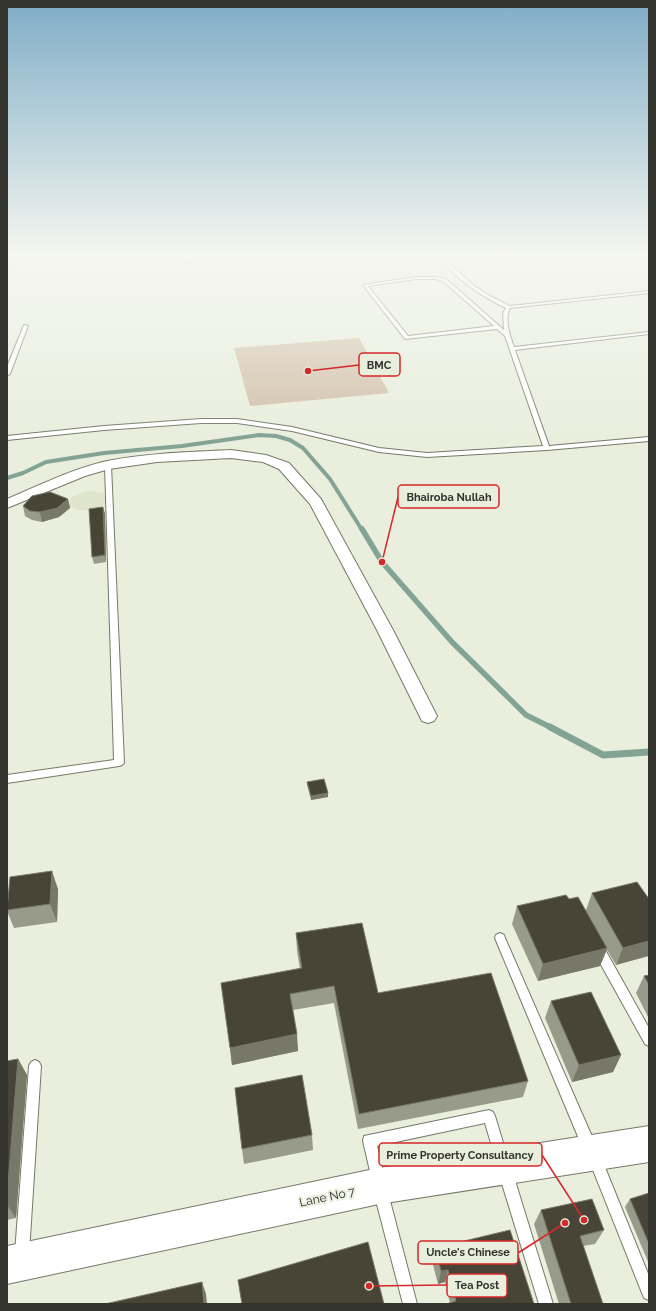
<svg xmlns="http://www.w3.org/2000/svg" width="656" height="1311" font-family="Raleway,sans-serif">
<rect width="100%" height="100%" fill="#e9eedd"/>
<path fill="#dee5cc" d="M87,491l16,2 3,3v7l-9,6 -6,1h-13l-8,-4v-6l2,-3z"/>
<path fill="#d1bfa9" d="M359,338l30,55 -139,13 -16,-58z"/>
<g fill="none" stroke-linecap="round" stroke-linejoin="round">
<path stroke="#83a395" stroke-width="4" d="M7,478l16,-5 23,-11 58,-9 78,-7 77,-11 17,1 14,4 13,8 27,31 32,51"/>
<path stroke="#83a395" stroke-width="5.5" d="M362,529l20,33 70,80 74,73 26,13"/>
<path stroke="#83a395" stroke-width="7" d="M550,727l53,28 46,-3"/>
<g stroke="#757969" stroke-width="2">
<path id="lane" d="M228,257h19l-2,1 -59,4 -2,-1 2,-1z
M438,257h4l31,28 17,11 20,10 139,-15v2l-139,15c-6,11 0,28 4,39l135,-15v2l-134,16 34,96 100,-9v4l-102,9 -120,7 -48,-5 -87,-21 -55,-8h-36l-97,7 -97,10v-4l97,-10 97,-7h36l55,8 87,21 48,5 116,-7 -38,-110 -8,-7 -92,10 -42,-54 53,-8h20l10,2 58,51 -1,-17 3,-5c-26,-12 -49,-29 -68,-51zM416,279h20l7,2 51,45 -86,10 -40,-50z
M24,325l4,1 -18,48 -3,2v-9z
M108,463l3,2 13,298 -2,2 -3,1 -112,17v-8l107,-15 -9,-295z
M500,933l4,2 1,3 89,203 1,5 -1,5 -5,1 -5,-1 -89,-213 1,-3z
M599,945l4,1 46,82v18l-4,-2 -50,-90 -1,-4 1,-4z
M35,1060l4,2 2,4 -12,187 -2,5 -5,2 -5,-2 -2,-5 14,-187 2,-4z
M489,1110l4,2 2,4 13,43 -1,5 -5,1 -5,-1 -12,-41 -108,23 8,33 -2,5 -5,2 -5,-2 -10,-43 1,-5z
M595,1154l5,1 49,121v24l-5,-2 -55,-138 1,-5z
M506,1167l5,2 2,5 40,130h-14l-40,-130 2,-5z
M381,1186l5,2 2,5 29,111h-14l-29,-111 2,-5z"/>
</g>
<g stroke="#757969" stroke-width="2">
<path id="street" d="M231,450l35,5 23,8 32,36 72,131 44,86 -3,5 -6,2 -6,-2 -45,-91 -67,-126 -31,-35 -16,-7 -32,-4 -74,4 -48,7 -24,7 -78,32v-9c33,-14 65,-30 100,-38 40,-8 83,-9 124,-11z"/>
</g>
<g stroke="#757969" stroke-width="2">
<path id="secondary" d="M7,257h11l-7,7 -4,1z
M649,1126v36l-270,42 -372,80v-38l372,-78z"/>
</g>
<use href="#lane" fill="#fff" fill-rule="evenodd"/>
<use href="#street" fill="#fff" fill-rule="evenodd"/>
<use href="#secondary" fill="#fff" fill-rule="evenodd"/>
</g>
<path fill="#989a8a" d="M68,499l2,9 -11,9 -17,5 -10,-2 -7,-4 -2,-10z
M103,507l2,7 1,48 -12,2 -2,-7z
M307,782l21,15 -17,3 -4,-15z
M58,889l-1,33 -43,6 -7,-17v-4z
M592,893l57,6 -33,66 -9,-15 -7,16 -62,15 -26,-57 5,-18 52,-7 17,11z
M296,933l82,60 150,88 -5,16 -165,32 -24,-126 -41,7 5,41 -66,14 -2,-17 70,-79 -3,-18z
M649,975v44l-13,-26 8,-17z
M551,1001l70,54 -8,17 -41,10 -27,-64z
M18,1059l9,16 -11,143 -9,2v-159z
M312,1135l1,15 -69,14 -2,-15z
M649,1193v71l-24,-57 5,-8z
M541,1210l63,20 -9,14 -12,2 20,58h-44l-25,-80z
M435,1248l99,56h-85l1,-1 -5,-21 -7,2 -6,-23z"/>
<path fill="#787868" d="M68,499l2,9 -11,9 -17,5 -2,-10z
M103,507l2,7 1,48 -1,-7z
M328,793v4l-17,3v-4z
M52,871l6,18 -1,33 -7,-18z
M649,941v15l-33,9 7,-17z
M607,948l-7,18 -62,15 5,-17z
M297,1034l1,17 -66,14 -2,-17z
M621,1055l-8,17 -41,10 7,-17z
M18,1059l9,16 -11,143 -9,-13v-9z
M448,1270l-3,12 -7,2 3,-13z
M202,1282l4,12 1,10h-3z"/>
<path fill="#484536" stroke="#787868" d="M50,492l18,7 -11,9 -17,4 -10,-1 -7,-5 9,-10z
M103,507l2,48 -13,2 -3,-48z
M324,779l4,14 -17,3 -4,-14z
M52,871l-2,33 -43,6 3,-33z
M637,882l12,17v42l-26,7 -31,-55z
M566,895l3,4 9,-2 29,51 -64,16 -26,-58z
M362,923l16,70 113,-20 37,108 -169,33 -25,-128 -44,8 7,40 -67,14 -9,-65 81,-15 -6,-35z
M649,975v10l-5,-9z
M591,992l30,63 -42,10 -28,-64z
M18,1059l-11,137v-135z
M302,1075l10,60 -70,14 -7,-61z
M649,1193v51l-19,-45z
M592,1199l12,31 -24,6 23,68h-32l-30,-94z
M510,1230l24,74h-84l-1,-1 7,-2 -8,-31 -7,1 -6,-23z
M368,1242l16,62h-142l-4,-24z
M202,1282l2,22h-99z"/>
<linearGradient id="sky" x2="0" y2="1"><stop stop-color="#7fadc7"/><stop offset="0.58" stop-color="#f5f7f0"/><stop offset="1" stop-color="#f5f7f0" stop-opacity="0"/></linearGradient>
<rect width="656" height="440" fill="url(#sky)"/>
<g text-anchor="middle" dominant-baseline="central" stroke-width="4" stroke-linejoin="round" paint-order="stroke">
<g font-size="12" fill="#32342d" stroke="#e9eedd">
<text transform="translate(327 1197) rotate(-12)">Lane No 7</text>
</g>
</g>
<path fill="none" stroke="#d62828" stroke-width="1.5" d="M308 371L359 365M382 562L398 497M584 1220L542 1155M565 1223L518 1253M369 1286L447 1285"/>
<g fill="#d62828" stroke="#e9eedd" stroke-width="1.5">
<circle cx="308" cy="371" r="4"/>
<circle cx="382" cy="562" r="4"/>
<circle cx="584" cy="1220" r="4"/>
<circle cx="565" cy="1223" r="4"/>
<circle cx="369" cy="1286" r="4"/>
</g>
<g fill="#e9eedd" stroke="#d62828" stroke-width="1.5">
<rect x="359" y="353" width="41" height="23" rx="4"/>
<rect x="398" y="485" width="101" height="23" rx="4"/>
<rect x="379" y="1143" width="163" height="23" rx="4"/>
<rect x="418" y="1241" width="100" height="23" rx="4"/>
<rect x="447" y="1274" width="60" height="23" rx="4"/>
</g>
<g font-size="11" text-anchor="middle" font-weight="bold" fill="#32342d">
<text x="379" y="369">BMC</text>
<text x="449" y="501">Bhairoba Nullah</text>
<text x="460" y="1159">Prime Property Consultancy</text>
<text x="468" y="1256">Uncle's Chinese</text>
<text x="477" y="1289">Tea Post</text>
</g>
<rect width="656" height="1311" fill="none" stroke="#32342d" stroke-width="16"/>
</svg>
